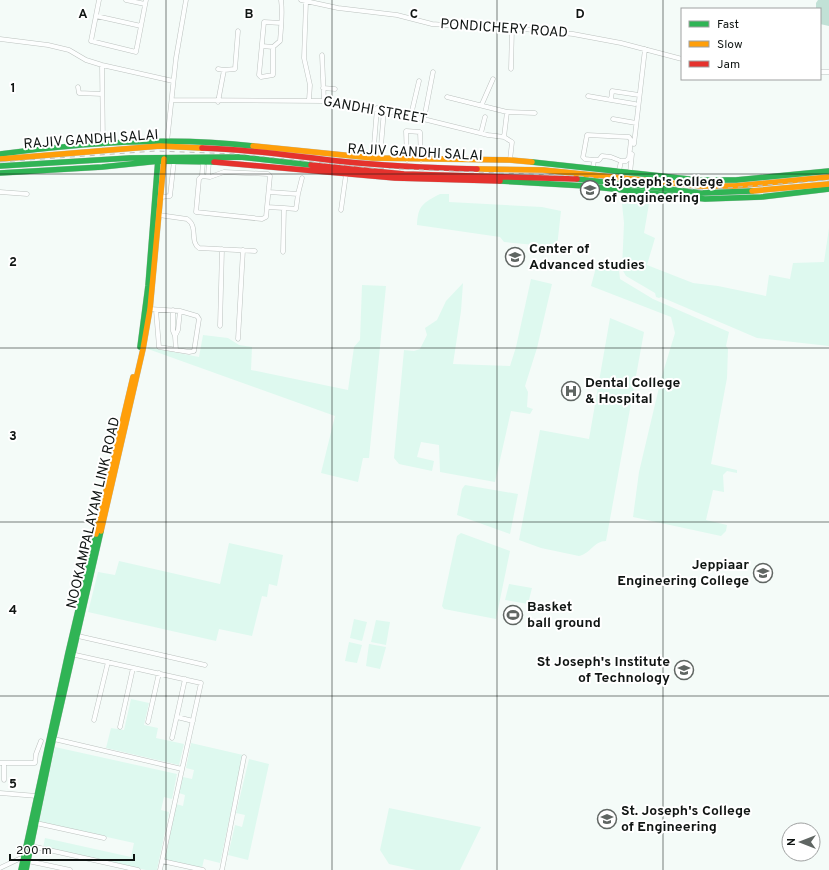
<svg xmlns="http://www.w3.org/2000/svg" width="829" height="870" font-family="Overpass,sans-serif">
<rect width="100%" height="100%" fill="#f4fbf8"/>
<path fill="#def9ef" d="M440,194h9v8l93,5 19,4 -4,36 -53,-5 -4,-5 -83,-12c1,-20 6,-22 23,-31z
M621,194l29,4 -6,35 11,5 -8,27 46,18 25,3 48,10 3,-21 21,4 3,-16 31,-1 5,-34v118l-72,-8 -96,-41 -2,1 -3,-1 -1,-4 -29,-17 -4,-7 2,-46z
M598,260l20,2 2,17 33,20 76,33 -3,14 2,3 -1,29 -16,86 26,6v3l-10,-2 -4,4 1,17 -11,-2 -7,30 21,5 -1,6 -5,5 -88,-19 6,-45 22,-93 14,-46 -4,-16 -80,-31z
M531,279l21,5 -15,64 -12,38 3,6 -1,15 6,2 -3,5 -19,-3 -16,71 -55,-10 -1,-27 -18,-3 -4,15 17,4 -2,10 -33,-7 -5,-6 10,-108 10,1 6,-2 7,-14 -2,-7 12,-8 9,-19 17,-18 -2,28 -8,53 57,2 6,-19z
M362,285l24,1 -17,172h-6l-5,24 -37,-9 14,-57 -187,-67v-2l51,10 4,-22 25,3 11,7 13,2 -1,23 97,20 6,-43 6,-7z
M610,318l34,14 -38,209c-12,0 -16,13 -27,15l-38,-8 -22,-8 21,-110 49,9z
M465,485l53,9 -8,40 -53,-19 5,-26z
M461,533l49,18 -14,68 -52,-10 -2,-3 15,-70z
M229,543l54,12 -6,31 -8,-2 -2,13 -5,-1 -10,40 -33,-7 -3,12 -128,-29 10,-40 17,3 4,-14 101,23z
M509,584l23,4 -4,16 -23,-4z
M354,619l13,3 -5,19 -12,-3z
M376,620l14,2 -4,23 -15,-3z
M349,642l13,3 -5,18 -12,-2z
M369,644l17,3 -6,22 -14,-3z
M131,699l18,4 -5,22 14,3 -2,10 28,6 -5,21 -73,-17 5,-20 13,2z
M191,743l52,12 -23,108 -16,-4 -2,9 -37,-8 11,-56 7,2 2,-11 -6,-2 4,-16 9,2 2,-9 -8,-2z
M55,747l122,27 -5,25 -8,-2 -3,13 8,2 -12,58h-11l-103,-22 2,-10 86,19 3,-14 -95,-21z
M249,759l20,5 -21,96 -20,-5 7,-30 7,2 3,-12 -9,-2z
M389,808l92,19 -21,43h-44l-27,-6 -9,-14z"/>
<path fill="#c1e1d6" d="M818,0h11v26l-9,-2v-15h-4v-6z"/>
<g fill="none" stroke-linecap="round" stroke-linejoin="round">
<g stroke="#bcc2bf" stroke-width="5">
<path id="street" d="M99,0l-8,41 45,11 10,-52
M126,0l19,4
M281,0c2,14 0,27 -1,41l-7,6v28l-12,2 -2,-2 5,-53 17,1
M301,0l37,8 59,7 35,9 41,3 21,-1 79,8 48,9 61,16
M306,2l-2,56 6,27 -1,15
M96,16l45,10
M0,39l48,6 21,5 17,10 16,5 71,16
M262,46l11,1
M322,55l2,46
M102,65l1,80
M218,69l6,1
M511,69l1,-41
M820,72h9
M78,87l1,6 23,1
M323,88l12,1
M588,96l23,4 1,-9 27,4
M447,97l60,15 28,1
M172,100l152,1 79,13 85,21 16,2 8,5 -2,18
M611,100l24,4
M218,102l6,-32 11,-1 3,-38
M482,104l11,-25
M411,115l8,-34
M424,119l9,-47
M613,119l23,4
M481,133l4,-16
M504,137l3,-25
M167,142l9,-84 10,-58
M634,144l11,-95
M373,158l4,-50
M380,158l4,-48
M407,160l-1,-29 14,1 1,28
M594,160h5l3,-4 9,1 10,4
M593,168l1,-8 -9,-1 -2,-2 4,-22 42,2 2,3 -2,18 -3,3h-5l-2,10
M630,173l2,-19
M202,176l8,1 14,-5 44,2 2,2 -4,41 -4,2 -66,-7 3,-33 3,-3 1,-15
M208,176l1,-15
M0,192l27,2
M269,192l29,2 4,-16
M161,197l9,-1 4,-35
M267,207l17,1
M341,210l5,-36
M159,215l28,4c12,8 2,22 12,29l56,3
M283,252l1,-44 12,1 2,-15
M150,309l30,2 17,5 2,3 -5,32 -5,1 -30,-5 -3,-37
M173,310v21l2,5 3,-6 2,-19
M220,326l2,-77
M175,336l1,14
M238,339l5,-89
M78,636l127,29
M71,654l130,29 -41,187
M177,717l16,4
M94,720l14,-58
M148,722l11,-49
M120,727l13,-59
M172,738l13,-59
M54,739l128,30
M0,763h35l1,-9 5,-13
M4,780v-17
M0,793l37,3
M36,823l68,15
M31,846l107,24
M28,861l42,9
M162,861l41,9
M0,868l19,-9 7,-1
M222,870l22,-113"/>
</g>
<g stroke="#bcc2bf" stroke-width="6">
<path id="fast" d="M0,154c84,-11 169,-18 253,-8
M532,162l166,18h38l93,-9
M0,166l130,-8 110,-1 71,8
M0,173l102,-6 57,-6 55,1
M577,179l125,14 50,-2
M500,181l86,5 119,13 56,-2 68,-8
M140,347l8,-61 10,-127
M21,870l47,-217 28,-119
M26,870l26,-125 49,-214"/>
</g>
<g stroke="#bcc2bf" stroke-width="6">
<path id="slow" d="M253,146l120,12 137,2 22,2
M0,159l160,-13 42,2
M477,169l66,1 159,16h33l94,-9
M752,191l77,-7
M101,531l42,-182 7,-40 14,-150
M96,534l37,-157"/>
</g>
<g stroke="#bcc2bf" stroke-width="6">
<path id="jam" d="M202,148c46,1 90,8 136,13 46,5 92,7 139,8
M214,162l181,16 105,3
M311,165l93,9 173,5"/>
</g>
<use href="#street" stroke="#fdfefe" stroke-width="4"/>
<use href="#fast" stroke="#30b455" stroke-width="5.5"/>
<use href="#slow" stroke="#ff9f0a" stroke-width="5.5"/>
<use href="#jam" stroke="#e5322d" stroke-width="5.5"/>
<path stroke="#bcbebd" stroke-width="1" stroke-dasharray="5 5" stroke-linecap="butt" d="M0,162l156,-11 82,3 134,14 207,8 122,14 128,-10"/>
</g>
<path fill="none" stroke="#101513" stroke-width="1" stroke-opacity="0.55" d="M166,0v870M332,0v870M497,0v870M663,0v870M0,174h829M0,348h829M0,522h829M0,696h829"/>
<defs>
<g id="university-ring" transform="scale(1)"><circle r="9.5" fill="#fff" stroke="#606663" stroke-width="1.5"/><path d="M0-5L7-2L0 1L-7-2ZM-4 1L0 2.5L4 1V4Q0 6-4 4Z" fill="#606663"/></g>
<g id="hospital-ring" transform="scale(1)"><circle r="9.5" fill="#fff" stroke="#606663" stroke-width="1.5"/><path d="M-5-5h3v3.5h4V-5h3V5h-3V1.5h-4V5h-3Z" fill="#606663"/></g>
<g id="stadium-ring" transform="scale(1)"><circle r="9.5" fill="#fff" stroke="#606663" stroke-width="1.5"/><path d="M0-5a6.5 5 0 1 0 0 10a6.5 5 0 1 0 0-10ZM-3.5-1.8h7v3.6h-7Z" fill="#606663"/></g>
</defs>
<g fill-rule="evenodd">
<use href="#university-ring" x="590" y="190"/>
<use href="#university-ring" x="515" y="257"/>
<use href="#hospital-ring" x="571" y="391"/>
<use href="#university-ring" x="763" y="573"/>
<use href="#stadium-ring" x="513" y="615"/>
<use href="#university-ring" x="684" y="670"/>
<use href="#university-ring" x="607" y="819"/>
</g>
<g text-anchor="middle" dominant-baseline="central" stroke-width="4" stroke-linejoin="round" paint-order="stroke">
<g font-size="14" fill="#101513" stroke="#fff">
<text transform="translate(504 29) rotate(4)">PONDICHERY ROAD</text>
<text transform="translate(375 111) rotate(10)">GANDHI STREET</text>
<text transform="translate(91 140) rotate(-4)">RAJIV GANDHI SALAI</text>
<text transform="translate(415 153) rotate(3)">RAJIV GANDHI SALAI</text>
<text transform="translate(94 513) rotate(-77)">NOOKAMPALAYAM LINK ROAD</text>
</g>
<g font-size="14" font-weight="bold" fill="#101513" stroke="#fff" text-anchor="start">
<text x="604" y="182">st.joseph's college<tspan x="604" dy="16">of engineering</tspan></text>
<text x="529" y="249">Center of<tspan x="529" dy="16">Advanced studies</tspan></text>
<text x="585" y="383">Dental College<tspan x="585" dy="16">&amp; Hospital</tspan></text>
<text x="749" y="565" text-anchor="end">Jeppiaar<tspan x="749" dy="16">Engineering College</tspan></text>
<text x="527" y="607">Basket<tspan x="527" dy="16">ball ground</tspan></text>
<text x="670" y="662" text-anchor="end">St Joseph's Institute<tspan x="670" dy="16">of Technology</tspan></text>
<text x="621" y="811">St. Joseph's College<tspan x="621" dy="16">of Engineering</tspan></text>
</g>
</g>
<g font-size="13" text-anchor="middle" font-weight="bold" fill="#101513" stroke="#fff" stroke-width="4" stroke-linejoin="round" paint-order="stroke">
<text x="83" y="18">A</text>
<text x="249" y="18">B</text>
<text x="414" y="18">C</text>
<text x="580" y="18">D</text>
<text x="13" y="92">1</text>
<text x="13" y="266">2</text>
<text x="13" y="440">3</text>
<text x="13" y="614">4</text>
<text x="13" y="788">5</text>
</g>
<rect x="681" y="8" width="140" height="72" fill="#ffffff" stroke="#9fa1a1"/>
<rect x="689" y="21" width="20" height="6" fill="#30b455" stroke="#9fa1a1"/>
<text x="717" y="28" font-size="12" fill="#101513">Fast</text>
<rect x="689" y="41" width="20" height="6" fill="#ff9f0a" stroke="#9fa1a1"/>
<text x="717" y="48" font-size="12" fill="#101513">Slow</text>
<rect x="689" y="61" width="20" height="6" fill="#e5322d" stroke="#9fa1a1"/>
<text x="717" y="68" font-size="12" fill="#101513">Jam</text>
<g transform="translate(801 842) rotate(270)"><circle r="19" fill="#ffffff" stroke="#9fa1a1"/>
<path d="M0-3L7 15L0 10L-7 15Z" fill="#606663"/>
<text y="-6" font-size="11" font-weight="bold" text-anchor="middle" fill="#101513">N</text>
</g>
<path d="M10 854v6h124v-6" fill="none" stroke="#101513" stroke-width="2"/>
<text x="16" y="854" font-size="12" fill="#101513" stroke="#ffffff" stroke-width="3" paint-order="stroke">200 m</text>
</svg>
